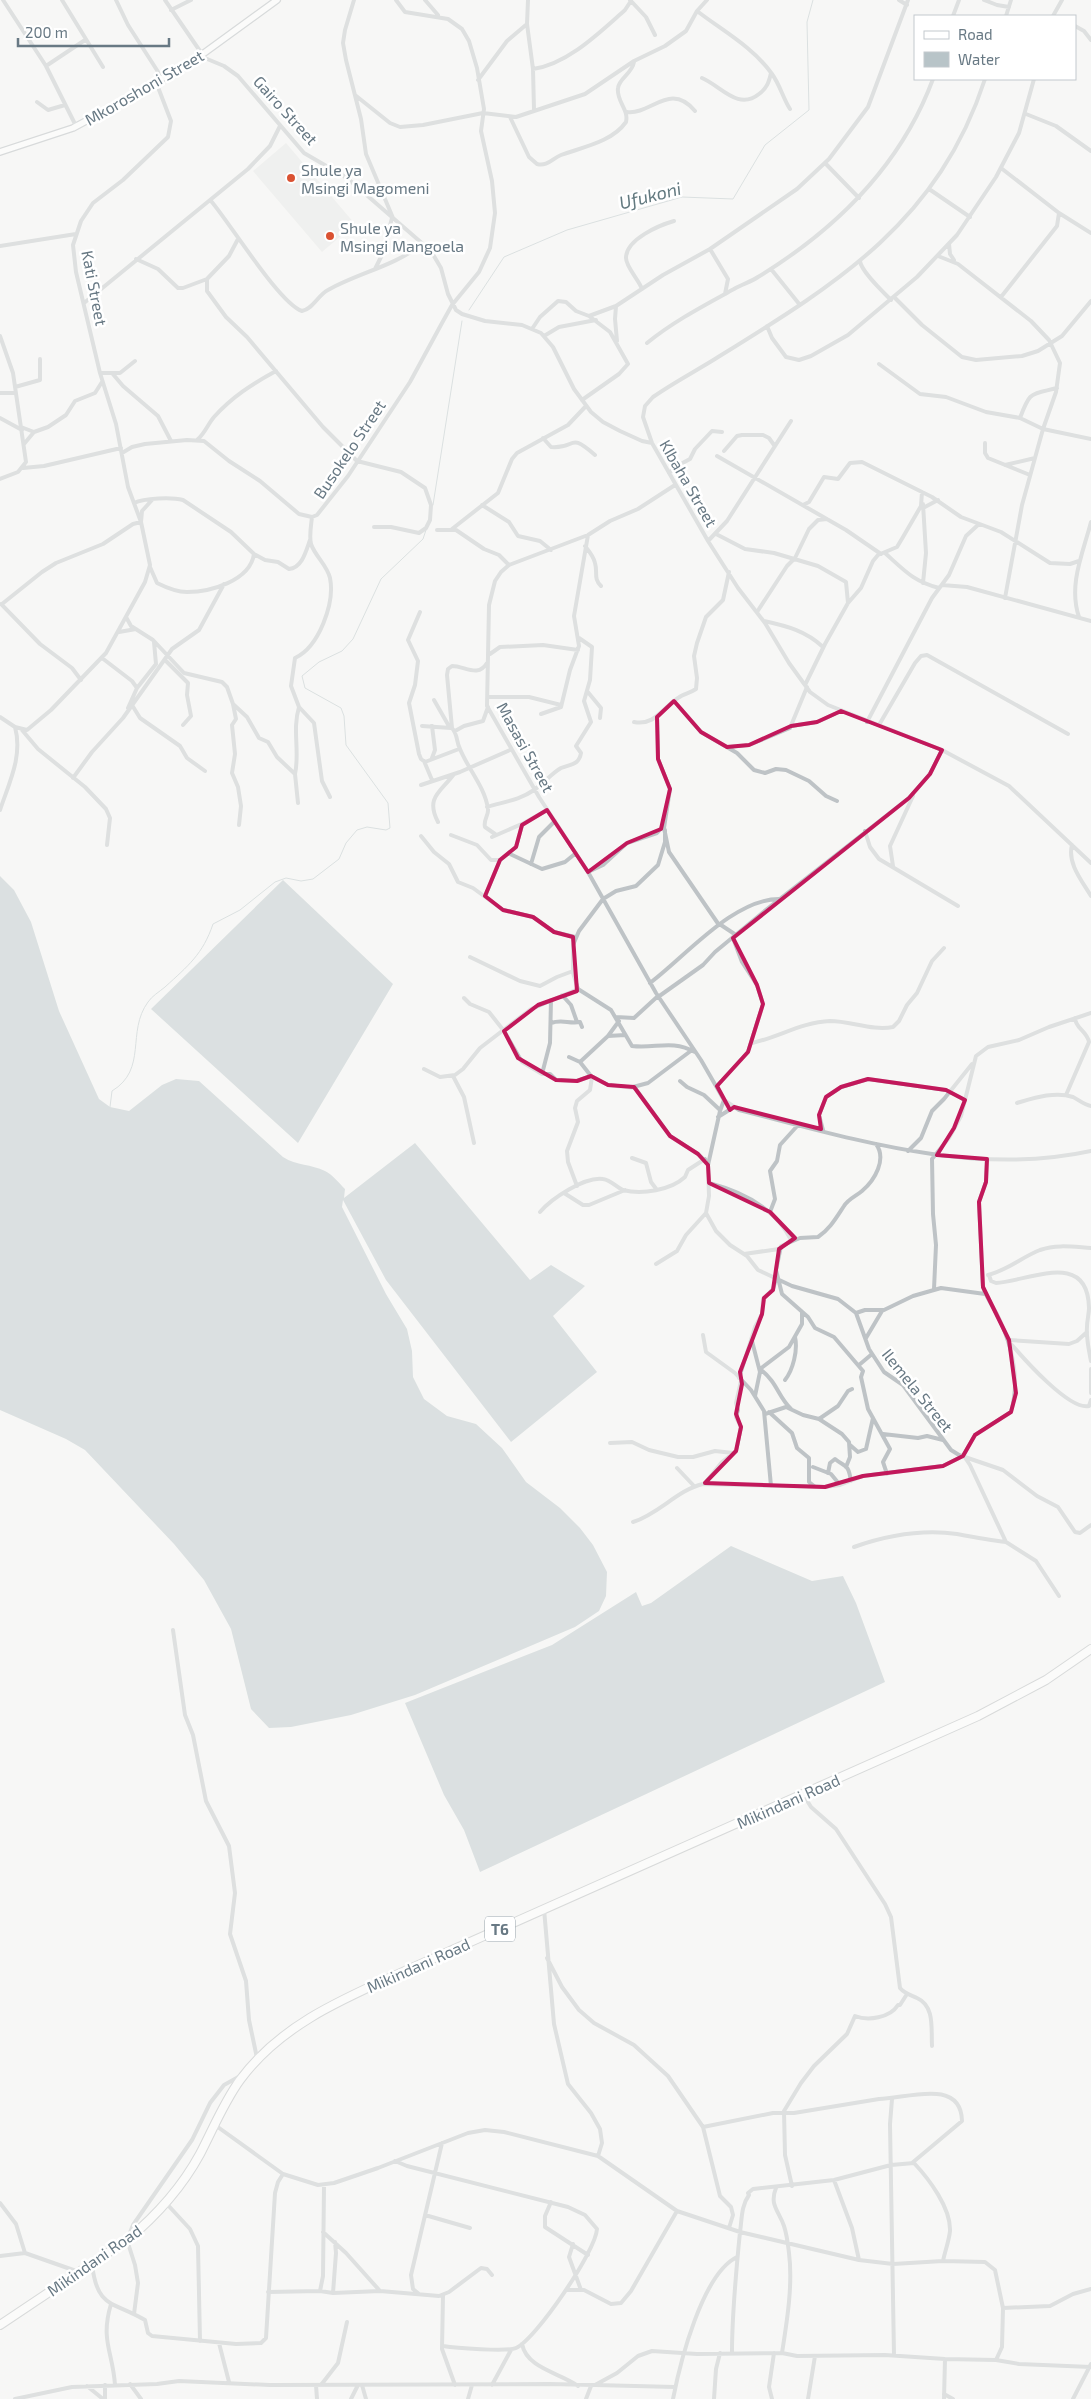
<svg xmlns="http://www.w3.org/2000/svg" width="1091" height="2399" font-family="'Exo 2',sans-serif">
<rect width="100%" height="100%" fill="#f7f7f5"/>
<path fill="#e5e6e6" d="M286,143l69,81 -33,28 -69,-81z"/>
<path fill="#b8c4c8" d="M0,876l14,14 17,32 28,89 40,88 11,8 19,4 33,-26 14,-6 23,2 84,76c14,9 28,7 42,14 7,3 14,12 20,18l-1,9 71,-55 115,137 21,-15 34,21 -32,30 44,56 -86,70 -125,-162 -43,-80 -1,7 44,87 21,35 5,22 1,26 11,22 23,17 29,8 26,24 24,34 34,26 20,20 13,17 14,27 -1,24 -7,15 -24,16 -160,68 -64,20 -60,12 -22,1 -18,-19 -20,-80 -27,-49 -30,-36 -89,-94 -19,-11 -66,-29z
M283,880l110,104 -95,159 -147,-134z
M731,1546l81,35 31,-5 13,27 29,79 -405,190 -16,-42 -20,-35 -39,-92 147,-58 84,-53 6,14 9,-3z"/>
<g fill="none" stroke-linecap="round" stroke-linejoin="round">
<path stroke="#b8c4c8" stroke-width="1" d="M469,310l35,-53 63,-27 115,-33 51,2 32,-54 44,-35 -2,-88 6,-22
M433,505l29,-184
M110,1107l2,-16c36,-22 14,-59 36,-89 4,-6 11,-10 17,-15 23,-21 38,-33 48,-63l27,-14 35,-28 11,-4 15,3 12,-2 26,-20 7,-16 11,-13 10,-3 19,3 4,-2 -2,-25 -42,-58 -2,-29 -3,-8 -36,-20 -3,-12 17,-14 23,-11 11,-12 28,-60 42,-40 3,-9"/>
<g stroke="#b1b7bb" stroke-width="8">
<path id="secondary" d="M0,152l73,-24 63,-34 64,-38 77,-56"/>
</g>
<g stroke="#b2b6b9" stroke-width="10">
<path id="highway" d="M0,2325l127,-85c29,-24 55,-53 73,-86 13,-25 24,-52 40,-74 39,-53 98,-79 156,-105l582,-259 68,-36 45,-31"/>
</g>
<path stroke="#bec3c6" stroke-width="4" d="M3,0l43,66 30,60
M62,0l41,67
M116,0l12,25 34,53
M165,0l37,54
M354,0l-9,30 -2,13 3,17 15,59 5,35 27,64
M425,0l13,15
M528,0l-1,24 6,45 1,41
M630,0l16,17 9,18
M899,0l8,5
M984,0l13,5 12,2
M171,10l20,-10
M697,11c26,20 56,36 75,63 8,11 11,24 18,35
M953,16l6,-16
M1006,16l5,-16
M1053,16l9,-16
M1075,26l9,5 7,9
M200,56l24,10 14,10 66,77 43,25 84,73 10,17 7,26 8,16 6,4 23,7 37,4 19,8 12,14 21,42 17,23 12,10 17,9 22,10 10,2
M46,66l39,-26
M533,69c35,-5 67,-37 92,-59l6,-9
M702,78c19,8 36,33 57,16 8,-6 10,-12 12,-21
M985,79c-47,144 -149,205 -270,280 -21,13 -42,24 -62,38l-8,9 -2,11 9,26 56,98 30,47 27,35 24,40 21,29 18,13 114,45 67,36 82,77
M478,80l29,-39 20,-17
M355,95l35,28 10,4 23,-2 60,-12 33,4 69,-23 49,-33 31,-15 21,-15 11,-20 10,-11
M37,102l11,8 17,-5
M627,112c24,3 43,-31 68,-1
M1026,114l30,12 35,25
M510,117l19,40 8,7c10,3 16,-6 24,-9 22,-8 51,-13 65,-33 3,-13 -10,-21 -8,-34 1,-10 14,-14 16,-26
M825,163l34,35
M1001,168l58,45 32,20
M929,189l41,28
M211,201c19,22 68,102 91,110 11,-2 16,-16 26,-21 30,-17 67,-24 94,-46
M238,239l-9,17 -22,23v12l19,26 21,20 76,90 34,34 44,11 24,16 6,17 -1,15 -4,8 -7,5 -28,-6h-17
M949,244l1,10 4,6
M0,246l76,-12
M710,249l18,30 -3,15
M938,256l20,8 73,57 18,19 11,23 -4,29 -13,37 -21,76 -17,93
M136,259l22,10 20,19h5l24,-9
M860,261c1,10 22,30 31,39
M375,269l7,-14 10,-37
M771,269l29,36
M642,289c-3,-9 -16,-22 -16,-31 0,-19 34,-33 48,-37
M894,297l28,28 40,32 14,3 46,-4 16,-5 24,-15 29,-35
M1001,297l56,-71 2,-13
M84,303l164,-134 22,-23 10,-20
M616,306l-1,13 2,22
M767,326l5,12 14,19 13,3 12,-4 37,-21 69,-58 40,-42 39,-58 23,-44 15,-54
M532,329l8,-12 18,-16 8,1 10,9 13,5 27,-10 47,-31 47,-26 87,-60 32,-30 39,-52 40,-107
M0,336l13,37 13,89 -8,10 -18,7
M544,336l15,-9 37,-7
M647,343c27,-22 58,-38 87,-54 8,-5 17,-7 24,-12 77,-47 143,-112 175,-198
M879,364l41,30 26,3 40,15 34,6 23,11 48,10
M100,373h20l15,-12
M112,373l11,13 35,30 13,25
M15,387l25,-7v-21
M0,393h15
M582,400l37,-26 9,-10 -18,-32 -21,-16
M0,418l22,12
M1020,418c10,-27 10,-23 37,-30
M21,427l13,5 14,-5 18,-12 9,-14 20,-8 7,-11
M543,438l8,9c27,2 16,-16 44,8
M198,439c7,-6 10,-15 16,-22 18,-20 38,-33 62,-46
M985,443v10l3,5 42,17
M24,444l10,-12
M724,451l13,-15 5,-1h21l6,3 5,7
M122,453l10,-6 13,-3 42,-4 17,1 25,20 31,20 39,33 13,3 5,-2 31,-39 62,-94 32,-59 10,-18 27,-33 11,-24 5,-35 -3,-32 -11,-50 3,-22 -7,-41 -8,-27 -7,-12 -14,-10 -43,-7 -9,-12
M717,456l129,74 35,24
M1005,465l30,-7
M23,468l21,-2 77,-18
M669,473l8,-7 13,-7 5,-10 17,-18 10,1
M675,485l-37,24 -28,12 -22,14 -79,30 -8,7 -6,9 -6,24 -2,101 52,91 49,75 68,121 45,67 23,40 15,10c114,29 234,67 352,41
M134,503c10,-5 38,-6 49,-3l48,32 23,22 11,6 13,2 11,7c13,-1 17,-18 21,-29
M923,504l3,49 -3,30
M482,505l27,17 9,14 22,5 11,9
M803,505l6,-3 15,-25 14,2 12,-16 12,-1 70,35 29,20 40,15 49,31 20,1 9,-3
M923,508l15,-8
M312,517c-1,9 -3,19 -1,27 4,12 16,21 19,34 5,25 -11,69 -35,80l-4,28 8,21 15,16 8,58 8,16
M452,529l46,-36 14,-34 5,-6 51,-28 18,-19
M437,530h19l28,19 15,6 10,10
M716,534l29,15 29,4 44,13 28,16 2,21
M708,541l19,-20 64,-100
M585,546c4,5 9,11 10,17 3,10 -2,15 6,23
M885,553c20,18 28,28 54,35
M150,567l7,16c10,5 20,9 30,9 23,0 63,-11 67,-38
M942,585l25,2 124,34
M1,604l39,40 32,24 9,12
M2,604l40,-32 14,-9 47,-19 30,-20 8,-2 1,-11 10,-11
M420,612l-12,28 10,21 -3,24 -6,18 10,51 2,5 4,3 34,-13
M757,612l30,-46 8,-8 14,-29 9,-9 9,-1
M126,617l5,9 22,14 31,33 38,9 5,5 6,17 14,13 12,21 9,4 9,15 18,17 3,29
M1079,617c-11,-32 4,-64 12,-95
M764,621c23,5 42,10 59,26
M119,632l17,-3
M490,654l10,-7 43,-2 35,5
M102,658l30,23 5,7
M165,660l23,23 -1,12 4,21 -8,9
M487,663c-9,15 -22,3 -35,3l-4,3 -1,6 5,53c6,7 4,13 8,21 8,20 25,38 28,60 1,6 -5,11 -3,18l10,7
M805,685l20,-41 23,-41 13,-15 12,-27 5,-6 19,-8 6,-10 18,-31 1,-14
M587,691l14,17 -1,10
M487,697h42l32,8
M434,700l16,28
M674,701l27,31 36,21 17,17 11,3 11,-4 10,1 23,11 17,15 11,5
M233,704l3,15 -4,6 3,29 -3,19 6,14 3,19 -2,19
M132,705l8,13 40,28 7,12 18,13
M128,708l9,-20 19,-24 -2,-22
M541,714l20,-7 9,-37 9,-24 -5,-30 14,-81
M0,717l15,10 12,3 24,-20 55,-57 39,-71 5,-17 -9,-43 -13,-35 -12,-63 -16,-51 -24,-101 -3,-27 8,-24 12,-18 30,-23 45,-43 3,-16 -15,-39
M657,717l1,42 12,30 -6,39 5,24 50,73
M634,722c21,4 28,-14 44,-24 5,-4 12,-5 18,-9l1,-11 -3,-22 3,-13 9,-26 17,-17 6,-28
M867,722l65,-124 17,-23 17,-39 13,-12
M879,725l36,-62 6,-7 6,-1 141,79
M422,726l29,2
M432,726l3,24 -3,8
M791,726l26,-4 24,-11
M22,730l16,19 47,38 21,22 4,9 -3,27
M455,731l9,-5 19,-5 5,-14
M727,747l22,-2 41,-17 17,-41
M424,761l8,19
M295,774c5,-22 -3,-44 4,-67
M73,778l19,-26 31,-34 49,-69 27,-19 25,-46
M421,785l39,-13 50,-22
M487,807c16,-5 33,-7 47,-17 9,-6 18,-17 27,-22 10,-4 18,-3 20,-15l-5,-7 15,-24 -7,-21 6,-21 2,-33 -13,-9
M0,810c9,-27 23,-54 15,-83
M438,822c-13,-25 3,-30 16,-48
M665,830v12l-7,23 -22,21 -20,5 -13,8 -24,32 -6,14v28l5,16 33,21 21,36c24,3 39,-7 63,6
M865,831l5,16 9,12 79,47
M451,835l26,10 14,15h9
M421,836l13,16 15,12 9,18 15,6 30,22 30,7 21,15 21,5
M492,837l32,-14 23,-13
M1072,845c-5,18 10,36 19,51
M510,854l32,15 23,-7 11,-9
M531,864l8,-27 16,-16
M893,866l-3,-20 23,-50
M588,872l15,-7 24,-22 30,-10 7,-8
M485,896l15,-36 16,-13 6,-22
M721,925l15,10
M470,957l50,24 20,5 17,-9 16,-6
M650,983c35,-26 84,-85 130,-84
M562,995l9,10 6,17
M658,997l45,-32 12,-13 52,-43 142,-111 21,-24 12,-24
M464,998l6,6 19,8 15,19 18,31 20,12h8l6,6 21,1 14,-5 17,9 27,3 35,48 28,18 6,6
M616,1017l18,1 24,-22
M551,1023c11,-4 18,1 29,-1l2,5
M608,1036l17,-1
M752,1043c27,-6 50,-21 78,-22 21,0 42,10 63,6l6,-6 8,-16 10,-12 15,-32 12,-13
M569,1057l11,5 11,14
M580,1062l28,-26 11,-15
M424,1069l16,8 15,-2 8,-6 17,-21 51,-39 47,-20
M542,1074l8,-31 1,-43
M453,1076l11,21 10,46
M680,1081l7,6 17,8 16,15
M717,1086l31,-34 15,-48 -6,-19 -15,-23 -9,-24
M633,1087l15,-4 44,-33
M1066,1095l23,-53c-2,-11 -14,-14 -14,-24
M724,1100l-4,11 -12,54 1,31 -3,17 10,18 14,14 17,11 11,14 34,16 46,13 18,14 13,36 15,23 19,13 48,65 8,5 44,15 34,26 21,11 17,25 5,1 11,-8
M1017,1103c17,-5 38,-12 56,-6 6,3 11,8 18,9
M718,1117l16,-10
M823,1130l-4,-15 7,-18 15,-10 27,-8 78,11 19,10
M876,1144c11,15 -1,36 -14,47 -6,5 -14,8 -18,15 -8,12 -14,23 -26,31l-18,1 -19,8 -5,24 6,24 26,23 7,11 19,9 29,34 -2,6 7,32 22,40 -7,13 4,12
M908,1151l13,-13 11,-27 12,-12 28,-35
M632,1158l14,5 5,19 6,8
M709,1183c34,9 67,26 82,57
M577,1186l-9,-24 -1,-11 11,-29 -3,-14 2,-7 13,-11 2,-13
M564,1193l19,12h6l36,-15
M540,1212c11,-13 45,-36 63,-33 8,1 13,8 20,11 19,5 48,0 62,-13l3,-7 17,-11
M770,1212l5,-13 -5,-28 7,-10 3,-16 19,-21
M744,1254l35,-5
M656,1264l21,-13 9,-16 20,-22
M988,1275c20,-5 34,-18 52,-25 17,-6 34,-3 51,-2
M989,1275l2,6 5,2c33,-2 92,-34 93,25 0,6 -2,12 -2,19 -1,11 2,24 4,34
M934,1289l2,-44 -3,-31 -1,-55 17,-21 12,-22 15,-60 12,-9 31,-7 30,-13 42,-14
M856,1313l9,-3h19l29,-14 28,-8 44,6
M703,1335l3,17 29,21 16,17 13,21 7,75
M866,1338l16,-27
M1009,1340l60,4 8,-3 10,-9
M752,1341l8,31 -5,24
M1012,1345c12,14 58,66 77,61l2,-6
M859,1365l13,-11
M1091,1369v24
M739,1378l16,-51 7,-13 1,-15 10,-10 3,-10
M785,1380c8,-10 13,-30 10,-43
M791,1409c-14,-14 -13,-26 -31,-40l29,-22 13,-23v-11
M769,1412l23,21 5,15 12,10v24l5,4
M765,1414l21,-7 17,8 16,4 19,-13 10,-15 4,-2
M819,1419l23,15 7,8 1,15 -4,10
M883,1434l35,4 9,-2 16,4
M610,1443l22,-1 17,8 29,7h15l22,-6 18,2
M850,1445l8,7 8,-3 7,-31
M964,1456l6,9 36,77 30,19 23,35
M813,1467l18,7 9,11
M677,1468l17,18
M828,1473l2,-10 5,-4c11,9 13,4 16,22
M705,1483l17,-21 14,-11 5,-24 -5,-10 2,-7 -2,-7 5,-22
M633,1522c26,-8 44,-32 70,-38l122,3 15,-2 23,-9 80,-10 20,-10 12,-21 36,-23c10,-34 1,-67 -14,-98 -5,-9 -11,-17 -14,-27l-4,-85 7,-20 1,-23
M854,1547c34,-12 67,-18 103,-13 16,3 32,6 49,8
M173,1630l12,85 8,20 13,66 23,45 6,47 -5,41 16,47 3,39 8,38
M803,1794l8,13 25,22 49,75 6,13 9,71c5,6 11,7 17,10 18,8 14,31 15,48
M544,1909l10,115 14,60 23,29 9,16 2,14 -4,13
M547,1958l15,29 17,23 15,13 40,22 34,31 35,51 17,69 11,11 2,8 -4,13
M892,2099l-2,25 4,231
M215,2125l68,49 35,11 16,-2 44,-15 90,-35 17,-3 19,2 94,24 79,55 63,21 119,28 34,4 50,-3 42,1 10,8 8,38 -1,39 -6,13
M703,2127l70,-14h21l85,-14c26,0 82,-22 83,22l-50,42
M395,2161l12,5 161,41 17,8 12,14c-1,22 -61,110 -81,119 -9,4 -61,0 -73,-2
M834,2180l18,48 7,32
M792,2186l-7,-31 -1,-44 17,-28 13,-17 33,-32 8,-18c13,5 35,2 43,-11h2l7,-11
M776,2188c-7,17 3,23 8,38 3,9 4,18 5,27 4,32 -2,68 -7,100
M551,2202l-6,14v11l43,28
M0,2203l16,21 9,29
M166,2203l24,26 8,17 2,95
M425,2215l45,13
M323,2232l23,21 34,38
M573,2244l-4,13 12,33
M0,2256l25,-3 54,19
M92,2264c5,45 21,37 53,56l3,13 4,3 84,8 25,-1 5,-5 9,-145 3,-11 5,-8
M566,2290h18l27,14 10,-1 10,-12 46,-80
M320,2291l3,-15 1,-91
M268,2292l52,-1 13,2 47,-2 59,5 10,-4 32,-24 6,1 5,6
M333,2293l3,-40 -1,-11
M419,2294l-6,-5 -2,-14 31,-132
M443,2295l-1,54 13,36
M111,2304c-11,37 2,48 4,81
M1003,2308l47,-2 23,-12 18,-5
M134,2314l4,-31 -3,-18 -8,-25 6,-15 59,-85 18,-37 14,-18 18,-10
M219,2343l10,39
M522,2344c5,25 39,29 56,42
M732,2352c0,-40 4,-80 8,-120 2,-13 1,-26 9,-37l-1,-2 5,-4 81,-9 57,-15 23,-2c15,16 37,45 36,68 -1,10 -5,20 -7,30
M130,2384l11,15
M316,2385l1,14
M321,2385l17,-22 9,-41
M362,2385l4,14
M492,2385l19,-35
M595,2385l80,2
M87,2386l16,13
M944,2394l9,5
M15,2399l57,-12 85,-3 22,-3 91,4 279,-1 46,1 22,-12 21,-17 14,-5 45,3 85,-1 15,3 88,-1 60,4 51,1 23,4 72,3
M105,2399v-14
M351,2399l7,-14
M468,2399l4,-14
M586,2399l5,-13
M673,2399c7,-36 29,-125 64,-142
M714,2399l2,-30 4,-16
M772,2399l-3,-12 5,-34
M808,2399l7,-43
M944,2399l1,-40
M1073,2399l18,-35"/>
<use href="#secondary" stroke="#fff" stroke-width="5.5"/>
<use href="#highway" stroke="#fff" stroke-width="8"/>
</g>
<path d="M0 0H1091V2399H0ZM674,701l27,31 26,15 22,-2 42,-19 26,-4 24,-11 101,39 -12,24 -21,24 -176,140 24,47 6,19 -15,48 -31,34 13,24 4,-3 87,22 -2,-14 7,-18 15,-10 27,-8 78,11 19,10 -11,28 -17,27 50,4 -1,23 -7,20 4,85 26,53 7,53 -5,19 -36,23 -12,21 -20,10 -80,10 -38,11 -120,-4 31,-32 5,-24 -5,-13 6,-30 -2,-12 22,-58 2,-16 9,-8 6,-41 16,-11 -25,-26 -61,-29 -1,-18 -10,-11 -28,-18 -36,-49 -26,-2 -17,-9 -14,5 -21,-1 -38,-22 -14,-27 34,-26 39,-14 -4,-54 -19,-5 -21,-15 -30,-7 -18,-14 15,-36 16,-13 6,-22 25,-15 41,62 39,-29 34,-14 9,-40 -12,-30 -1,-42z" fill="#f7f7f5" fill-opacity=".55" fill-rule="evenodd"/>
<path fill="none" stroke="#c2185b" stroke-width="4" stroke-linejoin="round" d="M674,701l27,31 26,15 22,-2 42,-19 26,-4 24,-11 101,39 -12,24 -21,24 -176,140 24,47 6,19 -15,48 -31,34 13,24 4,-3 87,22 -2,-14 7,-18 15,-10 27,-8 78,11 19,10 -11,28 -17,27 50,4 -1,23 -7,20 4,85 26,53 7,53 -5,19 -36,23 -12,21 -20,10 -80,10 -38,11 -120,-4 31,-32 5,-24 -5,-13 6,-30 -2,-12 22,-58 2,-16 9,-8 6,-41 16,-11 -25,-26 -61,-29 -1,-18 -10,-11 -28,-18 -36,-49 -26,-2 -17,-9 -14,5 -21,-1 -38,-22 -14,-27 34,-26 39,-14 -4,-54 -19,-5 -21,-15 -30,-7 -18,-14 15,-36 16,-13 6,-22 25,-15 41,62 39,-29 34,-14 9,-40 -12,-30 -1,-42z"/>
<g fill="#da5232" stroke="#fff" stroke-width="2">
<circle cx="291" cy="178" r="5"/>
<circle cx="330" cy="236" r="5"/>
</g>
<g text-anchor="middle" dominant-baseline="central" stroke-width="5" stroke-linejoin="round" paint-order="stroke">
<rect fill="#fff" stroke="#95a1a9" stroke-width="1" x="485" y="1916.5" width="30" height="25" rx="4"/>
<g font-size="15" font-weight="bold" fill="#687984">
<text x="500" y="1929">T6</text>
</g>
<g font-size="16" fill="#687984" stroke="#fff">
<text transform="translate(144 87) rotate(-30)">Mkoroshoni Street</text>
<text transform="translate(286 110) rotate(48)">Gairo Street</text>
<text transform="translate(95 288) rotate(79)">Kati Street</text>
<text transform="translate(349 449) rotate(-56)">Busokelo Street</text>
<text transform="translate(689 483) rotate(60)">KIbaha Street</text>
<text transform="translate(526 747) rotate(61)">Masasi Street</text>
<text transform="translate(918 1390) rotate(51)">Ilemela Street</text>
<text transform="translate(788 1801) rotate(-24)">Mikindani Road</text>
<text transform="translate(418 1965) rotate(-24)">Mikindani Road</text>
<text transform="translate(94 2260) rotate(-35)">Mikindani Road</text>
</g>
<g font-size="16" fill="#687984" stroke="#fff" text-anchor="start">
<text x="301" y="169">Shule ya<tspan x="301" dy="18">Msingi Magomeni</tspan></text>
<text x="340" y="227">Shule ya<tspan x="340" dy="18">Msingi Mangoela</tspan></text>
</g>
<g font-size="18" font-style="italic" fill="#637a80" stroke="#fff">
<text transform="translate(650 195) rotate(-14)">Ufukoni</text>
</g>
</g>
<rect x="914" y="15" width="162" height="65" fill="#ffffff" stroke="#c3c9ce"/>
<rect x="924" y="31" width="25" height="8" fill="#ffffff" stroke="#c3c9ce"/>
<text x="958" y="40" font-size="15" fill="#687984">Road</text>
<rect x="924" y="52" width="25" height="15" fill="#b8c4c8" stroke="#c3c9ce"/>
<text x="958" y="65" font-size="15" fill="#687984">Water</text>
<path d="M18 38v8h151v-8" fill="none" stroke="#687984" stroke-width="2.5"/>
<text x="25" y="38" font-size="15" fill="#687984" stroke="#ffffff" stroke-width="4" paint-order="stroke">200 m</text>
</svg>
